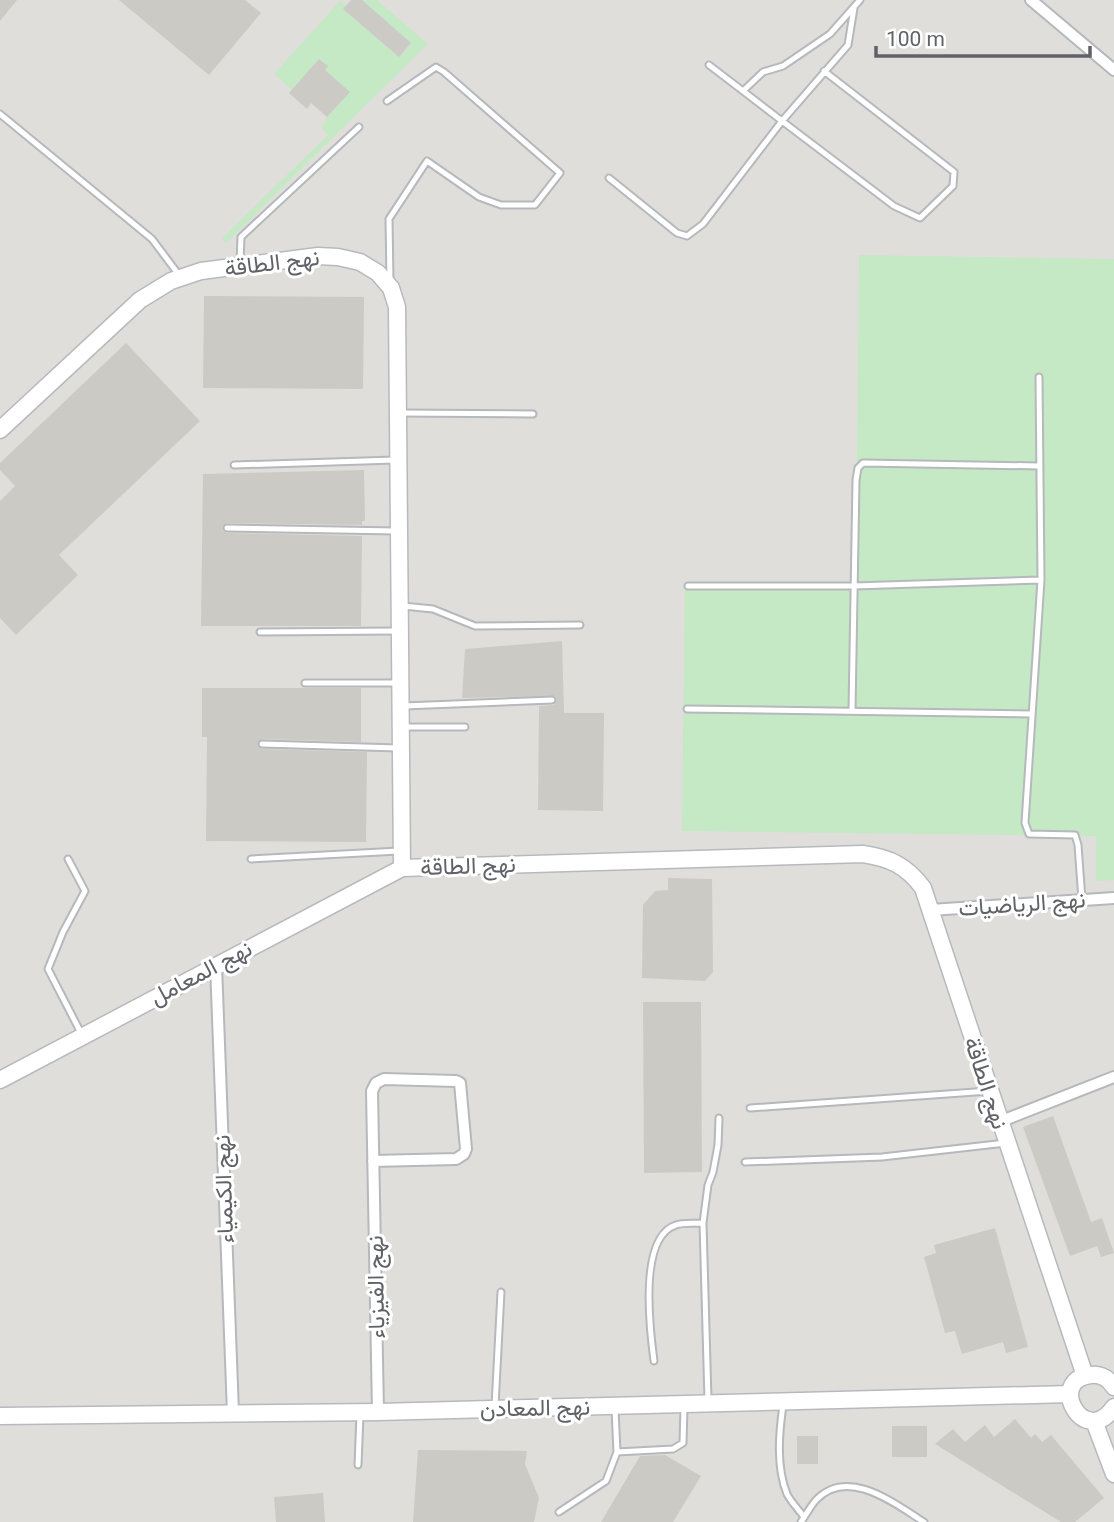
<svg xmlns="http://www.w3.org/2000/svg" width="1114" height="1522" font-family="Roboto,Vazirmatn,sans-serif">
<rect width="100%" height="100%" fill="#f1efe8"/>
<path fill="#e0deda" d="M0,0h1114v1522h-1114z"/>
<path fill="#c5e8c5" d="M366,0h11l51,44 -202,199 -4,-5 106,-103 -6,-7 5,-11 22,-24 -24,-23 3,-4 -8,-7 -28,31 -18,-16 66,-73 6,4 -3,4 56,48 12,-13 -47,-42z
M859,255l255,4v621l-18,1v-45l-414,-5 3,-244 171,2z"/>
<path fill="#cccac5" d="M0,0h17l-17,21z
M119,0h126l16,13 -52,62z
M351,0h11l49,43 -12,14 -56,-48z
M319,59l9,7 -3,4 25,22 -23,25 -16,-14 -4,6 -18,-16z
M204,296l160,1 -1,92 -160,-1z
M126,343l74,78 -141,134 19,20 -62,60 -16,-17v-117l15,-15 -15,-16v-7z
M364,470l1,51h-3v4l-135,-2 -5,4 1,4 4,2 135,3 -1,90h-160l2,-152z
M562,641l2,72h40l-1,98 -65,-1 1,-104 15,-1 3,-5 -2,-4 -93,2 3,-49z
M202,688h159v54l-99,-3 -5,6 5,4 105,3 -1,90 -160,-1 1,-104h-5z
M668,878l44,1 1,93 -8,9 -63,-3 1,-73 12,-14 13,-1z
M643,1002h58l1,170 -58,1z
M1053,1116l38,106 11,-4 12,35 -13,4 -4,-11 -27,10 -47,-129z
M995,1228l33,119 -22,6 -3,-11 -41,12 -7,-23 -10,2 -21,-76 12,-4 -2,-8z
M1015,1419l16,19 4,-4 7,8 9,-7 53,63 -29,24h-14l-126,-78 18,-15 12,13 20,-17 9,12z
M892,1426h35v31h-35z
M797,1436h21v28h-21z
M418,1450l109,1 -2,13 14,34 -5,24h-121z
M665,1455l36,21 -28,46h-72l39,-66z
M323,1493l2,29h-49l-2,-25z"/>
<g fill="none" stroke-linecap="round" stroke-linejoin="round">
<g stroke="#b5b8bc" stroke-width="9">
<path id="lane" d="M709,65l34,26
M824,71l130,101 -1,14 -33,32 -26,-12 -112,-85 66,-76 6,-37
M387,101l49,-34 8,5 116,101 -25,32h-34l-22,-8 -52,-36 -38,58 1,62
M0,114l152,125 27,36
M609,178l68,55 10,3 16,-12 79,-103 -39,-30 20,-19 20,-6 47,-32 30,-34
M240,263l1,-26 118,-110
M1039,377l2,203 -16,243 4,11 46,1 3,10 4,55
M400,413l133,1
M234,465l161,-5
M227,528l169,3
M688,586h166l187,-6
M403,606l30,3 42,17 105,-1
M260,632l137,-1
M305,683h92
M404,706l148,-6
M687,709l345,5
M852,711l4,-231 2,-12 5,-5 176,3
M402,727h63
M262,744l136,4
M68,859l17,32 -22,41 -15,37 33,64
M251,859l148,-8
M750,1108l239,-17
M745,1162l137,-5 124,-14
M654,1361c-4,-30 -16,-124 22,-136 8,-3 19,-1 27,-2
M708,1400l-5,-177 5,-38 5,-13 5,-27 1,-27
M783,1405c-4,28 -7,62 4,89 4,8 12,16 17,23
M495,1406l6,-114
M617,1452l56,-3 10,-6 1,-36
M358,1465l2,-50
M559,1512l47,-31 11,-29 -2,-43
M801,1522c5,-7 10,-17 16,-23 32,-32 78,5 107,23"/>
</g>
<g stroke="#b5b8bc" stroke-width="14">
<path id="street" d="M1031,0l83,70
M930,910l184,-12
M216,965l17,448
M999,1122l115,-45
M373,1161l83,-2 8,-5 2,-5 -6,-66 -4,-2 -72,-2 -8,4 -4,8 6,321"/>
</g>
<g stroke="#b6babf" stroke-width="19">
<path id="secondary" d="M0,430l140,-130 31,-19 30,-10 117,-15 20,1 22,5 18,11 13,15 6,19 5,561
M0,1080l402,-212 461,-14c27,4 44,12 60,34l162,488
M1114,1387c-5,-8 -13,-13 -23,-12 -46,5 -6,75 23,32
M0,1416l378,-4 692,-18
M1094,1421l20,53"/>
</g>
<use href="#lane" stroke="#fff" stroke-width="5"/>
<use href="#street" stroke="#fff" stroke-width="10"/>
<use href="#secondary" stroke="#fff" stroke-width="16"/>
</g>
<g text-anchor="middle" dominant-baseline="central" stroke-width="6" stroke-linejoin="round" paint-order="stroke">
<g font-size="23" fill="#5f6368" stroke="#fff">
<text transform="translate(272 263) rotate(-7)">نهج الطاقة</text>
<text transform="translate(468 866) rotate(-2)">نهج الطاقة</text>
<text transform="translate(1022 904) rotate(-4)">نهج الرياضيات</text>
<text transform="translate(201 973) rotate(-28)">نهج المعامل</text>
<text transform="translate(986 1083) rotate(72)">نهج الطاقة</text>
<text transform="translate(224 1189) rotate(-92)">نهج الكيمياء</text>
<text transform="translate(376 1287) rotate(-91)">نهج الفيزياء</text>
<text transform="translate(535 1408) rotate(-1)">نهج المعادن</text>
</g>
</g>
<path d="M876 46v10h214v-10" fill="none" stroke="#5f6368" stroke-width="3.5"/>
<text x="886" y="46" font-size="21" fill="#5f6368" stroke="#ffffff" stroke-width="5" paint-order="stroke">100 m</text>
</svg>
